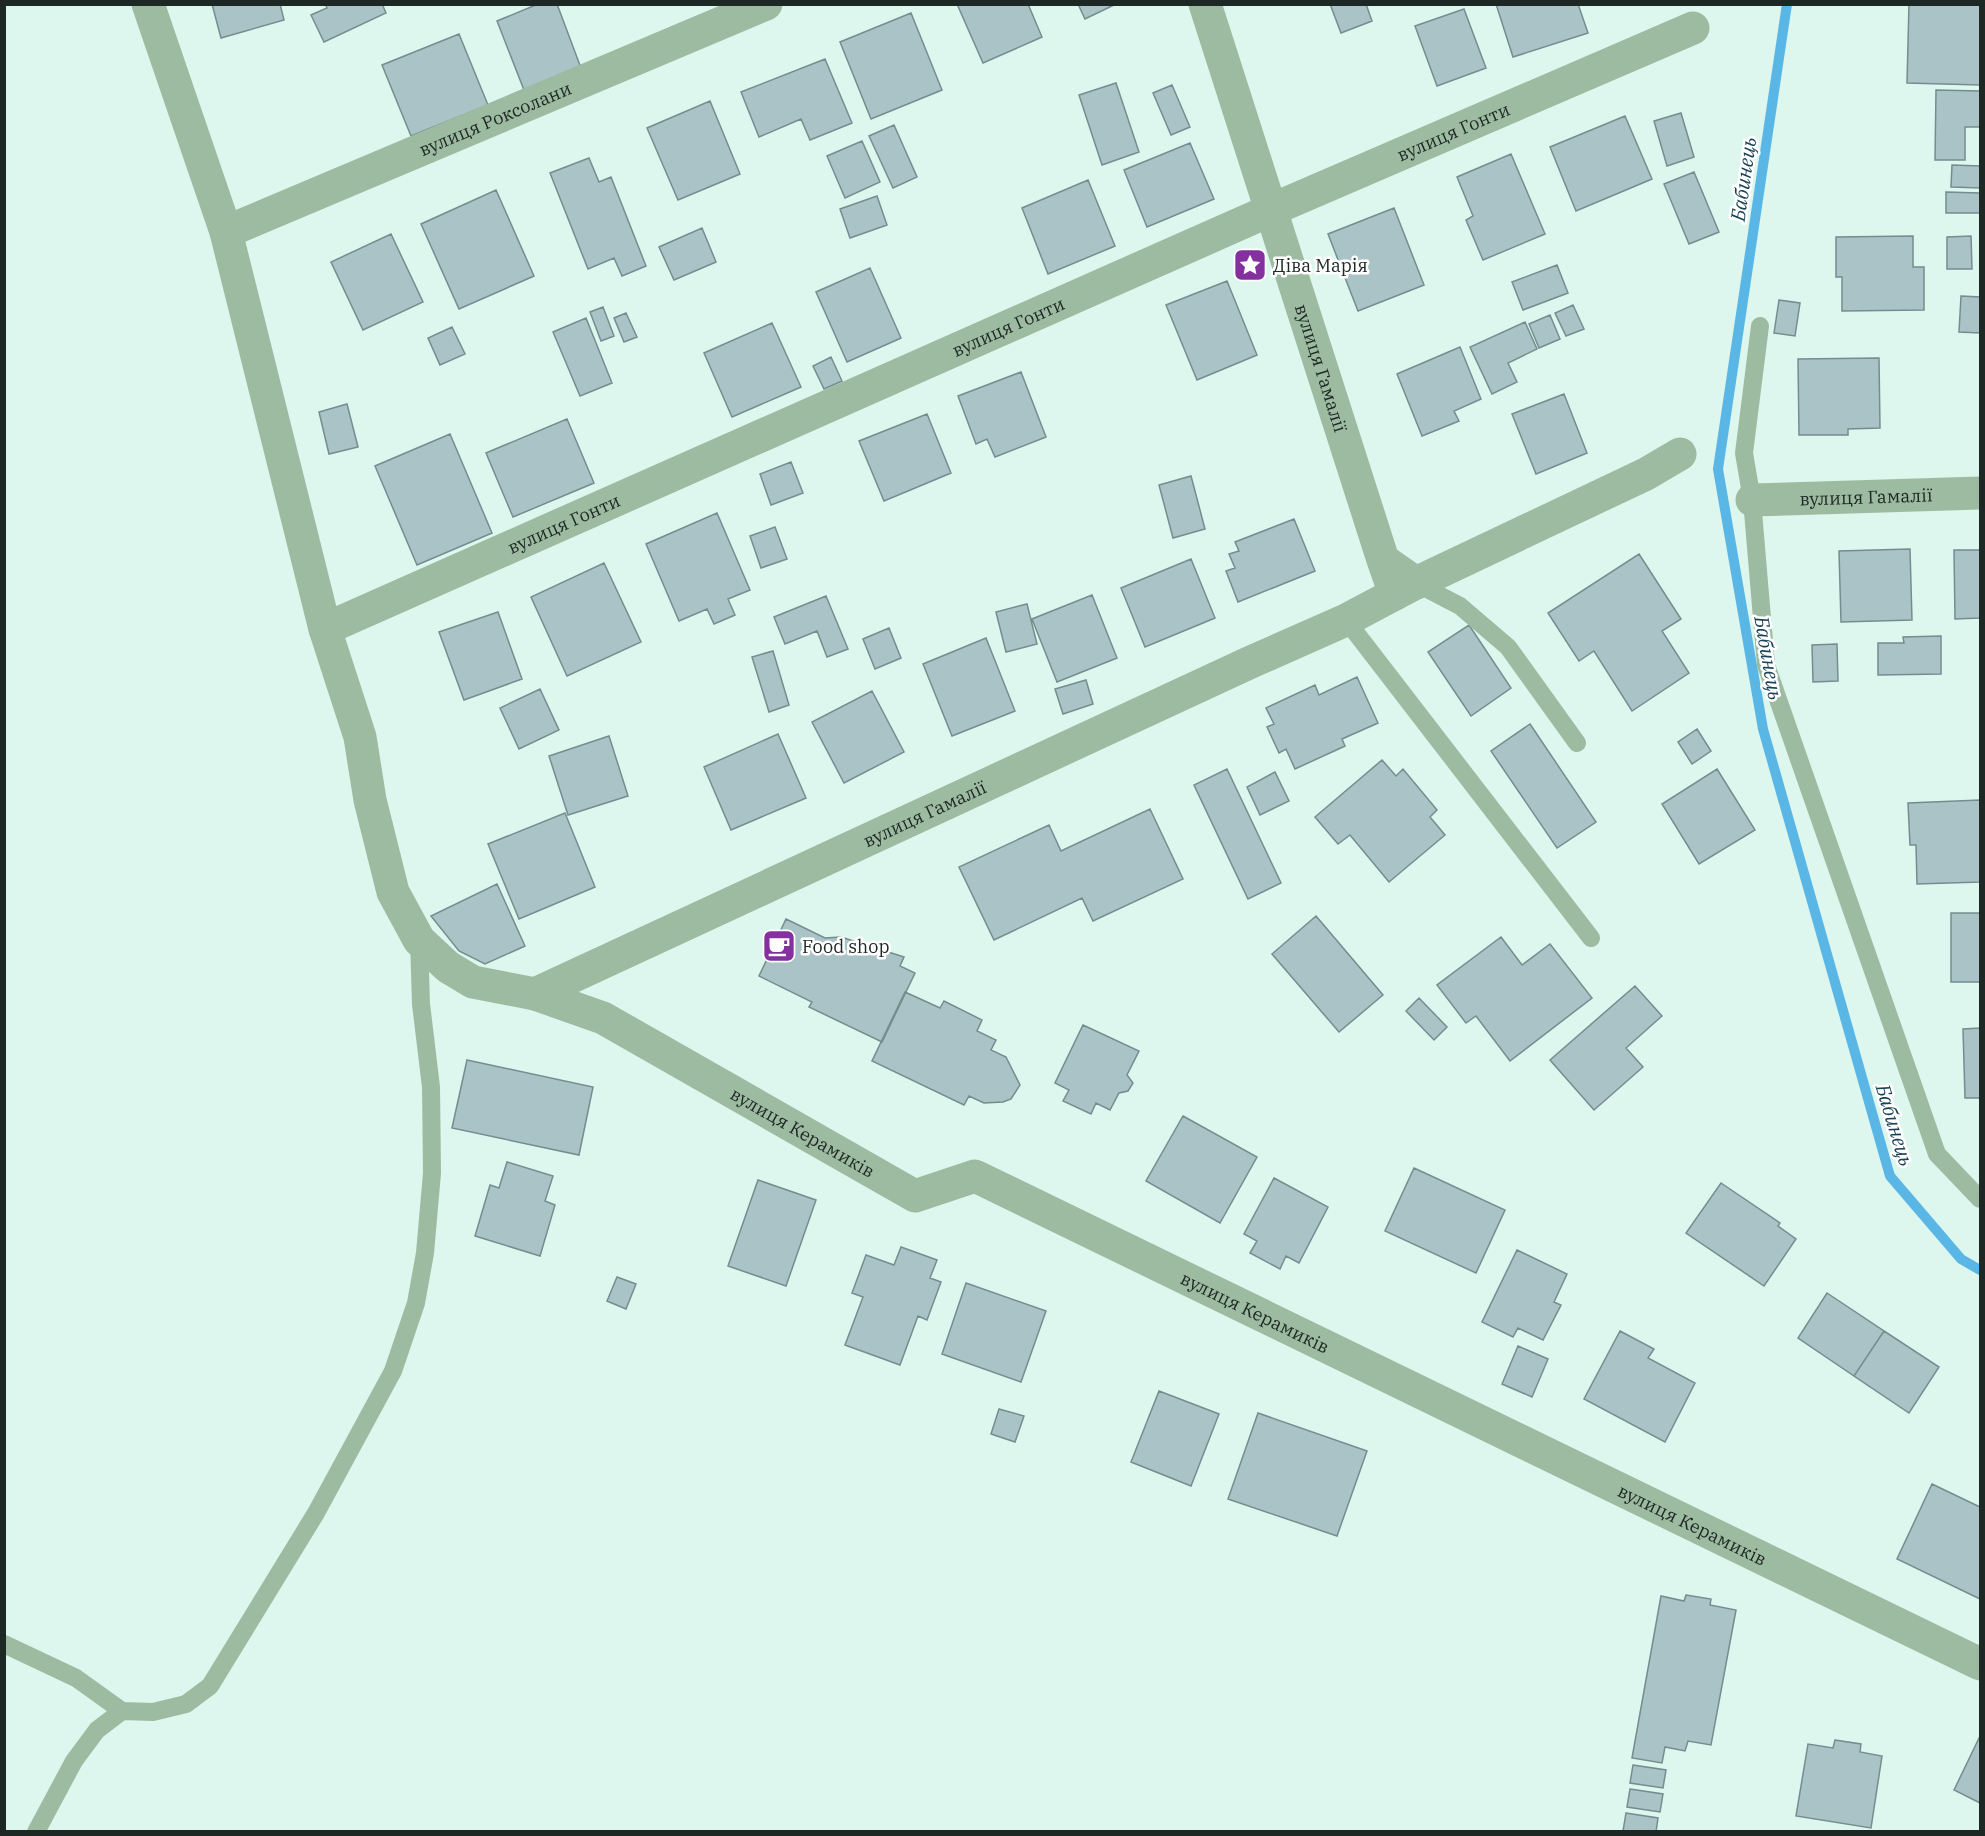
<svg xmlns="http://www.w3.org/2000/svg" width="1985" height="1836" font-family="'IBM Plex Serif',serif">
<rect width="100%" height="100%" fill="#ddf6ee"/>
<g fill="none" stroke-linecap="round" stroke-linejoin="round">
<path stroke="#5ab6e4" stroke-width="10" d="M1787,4l-69,465 45,260 127,447 71,83 19,11"/>
</g>
<path fill="#aac3c6" stroke="#748d8f" stroke-width="1.5" d="M212,4h68l4,16 -63,18z
M325,4h57l4,9 -62,29 -13,-27 16,-7z
M538,4h19l24,64 -57,22 -27,-69z
M957,4h71l14,33 -59,26z
M1078,4h38l-31,15z
M1330,4h36l6,17 -31,12z
M1496,4h82l10,29 -75,24z
M1909,4h71v81l-73,-2z
M1464,9l22,59 -49,18 -22,-60z
M911,13l31,77 -71,29 -31,-77z
M459,34l29,71 -77,31 -29,-71z
M825,59l27,64 -42,17 -9,-21 -42,18 -18,-45z
M1116,83l23,69 -37,13 -23,-70z
M1172,85l18,42 -19,8 -18,-42z
M1936,90l44,1v36h-15v33h-30z
M710,101l30,73 -62,26 -31,-72z
M1681,113l13,44 -27,9 -13,-45z
M1625,116l27,63 -76,32 -26,-64z
M894,125l23,52 -24,11 -24,-52z
M862,141l18,41 -35,16 -18,-42z
M1190,143l24,56 -67,28 -23,-57z
M1511,154l34,80 -62,26 -17,-40 7,-4 -16,-39z
M589,158l10,24 12,-5 35,89 -24,10 -8,-18 -26,11 -38,-96z
M1952,165l28,1v22l-29,-1z
M1694,172l25,60 -30,12 -25,-60z
M1088,180l27,66 -67,28 -26,-66z
M496,190l38,86 -75,33 -38,-85z
M1946,192l34,1v20h-34z
M877,196l10,29 -37,13 -10,-29z
M1394,208l30,77 -66,26 -30,-77z
M702,228l14,34 -42,18 -15,-33z
M391,234l32,68 -60,28 -32,-68z
M1913,236v31h11v43l-82,1v-34h-6v-40z
M1971,236l1,33h-25v-32z
M1557,265l11,28 -45,17 -11,-28z
M870,268l31,70 -54,24 -31,-70z
M1227,281l30,74 -60,25 -31,-75z
M1961,296l19,1v36l-21,-1z
M1779,300l21,3 -5,33 -21,-3z
M1573,305l11,24 -18,7 -11,-23z
M603,307l11,29 -13,5 -11,-29z
M626,313l11,24 -13,5 -10,-24z
M1550,315l10,24 -21,9 -10,-24z
M586,318l26,65 -32,13 -27,-64z
M1525,322l12,27 -29,14 9,19 -25,12 -22,-47z
M772,323l29,64 -69,30 -28,-64z
M452,327l13,27 -25,11 -12,-27z
M1460,347l21,52 -27,12 5,10 -37,15 -25,-62z
M831,357l11,24 -18,8 -11,-23z
M1879,358l1,70 -32,1v6h-49l-1,-76z
M1021,372l25,65 -51,20 -8,-18 -11,5 -18,-48z
M1564,394l23,59 -51,21 -24,-60z
M347,404l11,43 -29,7 -10,-42z
M927,414l24,59 -67,28 -25,-60z
M567,419l27,64 -81,34 -27,-64z
M450,434l42,99 -75,32 -42,-99z
M791,462l12,31 -32,12 -11,-31z
M1191,476l14,53 -32,9 -14,-53z
M717,513l33,77 -22,9 7,16 -21,9 -7,-15 -28,12 -33,-77z
M1294,519l21,52 -77,31 -12,-31 9,-3 -6,-14 10,-3 -4,-9z
M775,527l12,32 -26,9 -11,-32z
M1910,549l2,71 -71,2 -2,-71z
M1954,550h26v68l-25,1z
M1639,554l42,65 -19,12 27,42 -57,38 -38,-60 -15,10 -31,-48z
M1191,559l24,59 -70,29 -24,-59z
M604,563l37,79 -74,34 -36,-79z
M1092,595l25,63 -60,24 -25,-63z
M826,596l22,53 -21,8 -10,-26 -32,13 -11,-27z
M1027,604l10,40 -31,8 -10,-40z
M498,612l24,67 -58,21 -25,-68z
M1469,625l42,63 -40,28 -43,-64z
M889,628l12,30 -26,11 -12,-30z
M1941,636v38l-63,1v-32h26l-1,-6z
M986,638l29,73 -63,25 -29,-72z
M1837,644l1,37 -25,1 -1,-37z
M773,651l16,54 -20,7 -17,-55z
M1357,677l21,46 -36,16 3,7 -50,23 -9,-20 -7,4 -12,-26 7,-3 -8,-16 49,-23 4,10z
M1086,680l7,24 -30,10 -8,-25z
M540,689l19,41 -40,19 -19,-41z
M872,691l32,61 -60,31 -32,-61z
M1530,724l66,98 -39,26 -66,-97z
M1697,729l14,22 -19,13 -14,-22z
M778,734l28,64 -75,32 -27,-63z
M609,736l19,60 -60,19 -19,-59z
M1382,760l14,16 7,-7 34,41 -7,7 15,18 -56,47 -39,-47 -12,9 -23,-27z
M1227,769l54,114 -33,16 -54,-114z
M1717,769l38,61 -56,34 -37,-60z
M1275,772l14,29 -29,14 -13,-28z
M1980,800v82l-63,2 -1,-39h-6l-2,-42z
M1150,809l33,70 -90,42 -11,-23 -88,42 -35,-73 90,-42 12,26z
M565,813l30,74 -76,32 -31,-75z
M497,884l28,62 -40,18 -26,-13 -28,-35z
M1951,913h29v69h-29z
M1316,916l67,79 -44,37 -67,-78z
M786,919l39,19 16,-1 63,20 -4,9 15,7 -33,69 -73,-35 3,-5 -53,-26z
M1501,937l21,28 28,-21 42,54 -82,63 -34,-45 -10,7 -29,-38z
M1635,986l27,30 -36,32 17,19 -49,43 -44,-50z
M905,992l35,16 4,-7 38,19 -5,11 19,9 -5,10 15,7 14,28 -9,14 -8,3 -19,1 -15,-7 -5,9 -92,-44z
M1419,998l28,29 -13,13 -28,-29z
M1083,1025l56,26 -12,24 6,8 -5,8 -9,2 -9,17 -14,-7 -5,11 -28,-13 6,-11 -14,-7z
M1980,1028v70h-15l-2,-69z
M467,1060l126,27 -14,68 -127,-27z
M1183,1116l74,41 -37,66 -74,-42z
M507,1162l46,14 -8,25 10,4 -15,51 -65,-20 15,-51 9,3z
M1414,1168l91,42 -29,63 -91,-42z
M1274,1178l54,29 -29,56 -13,-7 -6,13 -30,-16 7,-12 -13,-7z
M758,1180l58,20 -30,86 -58,-20z
M1721,1183l59,40 -2,3 18,13 -32,47 -78,-53z
M901,1247l36,13 -7,18 11,4 -14,38 -9,-4 -18,49 -55,-20 18,-48 -11,-4 14,-38 28,10z
M1517,1250l50,24 -13,28 7,3 -18,35 -25,-12 -5,9 -31,-15z
M617,1277l19,7 -10,25 -19,-8z
M966,1283l80,28 -25,71 -79,-28z
M1827,1293l57,38 -30,45 -56,-38z
M1620,1331l34,18 -6,9 47,25 -30,59 -81,-43z
M1884,1331l55,36 -30,46 -55,-37z
M1518,1346l30,13 -16,38 -30,-13z
M1159,1391l60,23 -28,72 -60,-24z
M999,1409l25,7 -9,26 -24,-8z
M1258,1413l109,38 -30,85 -109,-37z
M1932,1484l48,23v92l-83,-40z
M1686,1595l25,4 -1,6 26,5 -25,135 -23,-4 -3,10 -20,-4 -3,16 -30,-5 29,-162 23,5z
M1980,1736v67l-26,-13z
M1835,1740l26,4 -1,8 22,4 -11,72 -75,-12 12,-72 25,4z
M1633,1765l33,5 -3,18 -33,-5z
M1630,1789l33,5 -3,18 -33,-5z
M1626,1813l32,5 -2,14 -33,-1z"/>
<g fill="none" stroke-linecap="round" stroke-linejoin="round">
<path stroke="#9dbba1" stroke-width="18" d="M1760,326l-16,127 8,47 14,165 171,489 43,45
M1416,583l44,23 48,41 69,96
M1346,620l245,318
M4,1644l72,34 46,33
M36,1832l38,-71 23,-31 25,-19 31,1 33,-8 24,-18 106,-173 77,-142 23,-68 9,-50 7,-80 -1,-86 -10,-83 -2,-64"/>
<g stroke="#9dbba1" stroke-width="33">
<path id="s1" d="M148,4l78,228 99,397 35,108 10,63 23,92 26,48 29,27 25,15 62,12 716,-332 95,-42 49,-26"/>
<path id="s2" d="M1205,4l178,556 12,34 21,-11 -33,-23"/>
<path id="s3" d="M226,232l540,-228"/>
<path id="s4" d="M1752,500l228,-7"/>
<path d="M1416,583l230,-109 34,-20"/>
<path id="s5" d="M325,629l946,-419 422,-182"/>
<path id="s6" d="M535,994l68,24 312,178 60,-20 1005,488"/>
</g>
</g>
<defs>
<g id="sight-square" transform="scale(1.725)"><rect x="-9" y="-9" width="18" height="18" rx="4" fill="#85309f" stroke="#fff"/><path d="M0-6L1.8-2.2L6-1.7L2.9 1.2L3.7 5.4L0 3.3L-3.7 5.4L-2.9 1.2L-6-1.7L-1.8-2.2Z" fill="#fff"/></g>
<g id="cafe-square" transform="scale(1.725)"><rect x="-9" y="-9" width="18" height="18" rx="4" fill="#85309f" stroke="#fff"/><path d="M-5.5-4.5H6V0H3Q3 3.5 0 3.5H-2.5Q-5.5 3.5-5.5 0ZM3-3.2v2h1.7v-2ZM-6 4.5H4V6H-6Z" fill="#fff"/></g>
</defs>
<g fill-rule="evenodd">
<use href="#sight-square" x="1250" y="265"/>
<use href="#cafe-square" x="779" y="946"/>
</g>
<g text-anchor="middle" dominant-baseline="central" stroke-width="5" stroke-linejoin="round" paint-order="stroke">
<g font-size="18" fill="#1d2724" stroke="#fff">
<text stroke="none"><textPath href="#s3" startOffset="292">вулиця Роксолани</textPath></text>
<text stroke="none"><textPath href="#s5" startOffset="1233">вулиця Гонти</textPath></text>
<text stroke="none"><textPath href="#s5" startOffset="747">вулиця Гонти</textPath></text>
<text stroke="none"><textPath href="#s2" startOffset="382">вулиця Гамалії</textPath></text>
<text stroke="none"><textPath href="#s4" startOffset="114">вулиця Гамалії</textPath></text>
<text stroke="none"><textPath href="#s5" startOffset="261">вулиця Гонти</textPath></text>
<text stroke="none"><textPath href="#s1" startOffset="1538">вулиця Гамалії</textPath></text>
<text stroke="none"><textPath href="#s6" startOffset="302">вулиця Керамиків</textPath></text>
<text stroke="none"><textPath href="#s6" startOffset="806">вулиця Керамиків</textPath></text>
<text stroke="none"><textPath href="#s6" startOffset="1292">вулиця Керамиків</textPath></text>
</g>
<g font-size="18" fill="#1d2724" stroke="#fff" text-anchor="start">
<text x="1273" y="265">Діва Марія</text>
<text x="802" y="946">Food shop</text>
</g>
<g font-size="20" font-style="italic" fill="#1a4155" stroke="#fff">
<text transform="translate(1743 179) rotate(-82)">Бабинець</text>
<text transform="translate(1769 658) rotate(80)">Бабинець</text>
<text transform="translate(1895 1125) rotate(73)">Бабинець</text>
</g>
</g>
<rect width="1985" height="1836" fill="none" stroke="#1d2724" stroke-width="12"/>
</svg>
